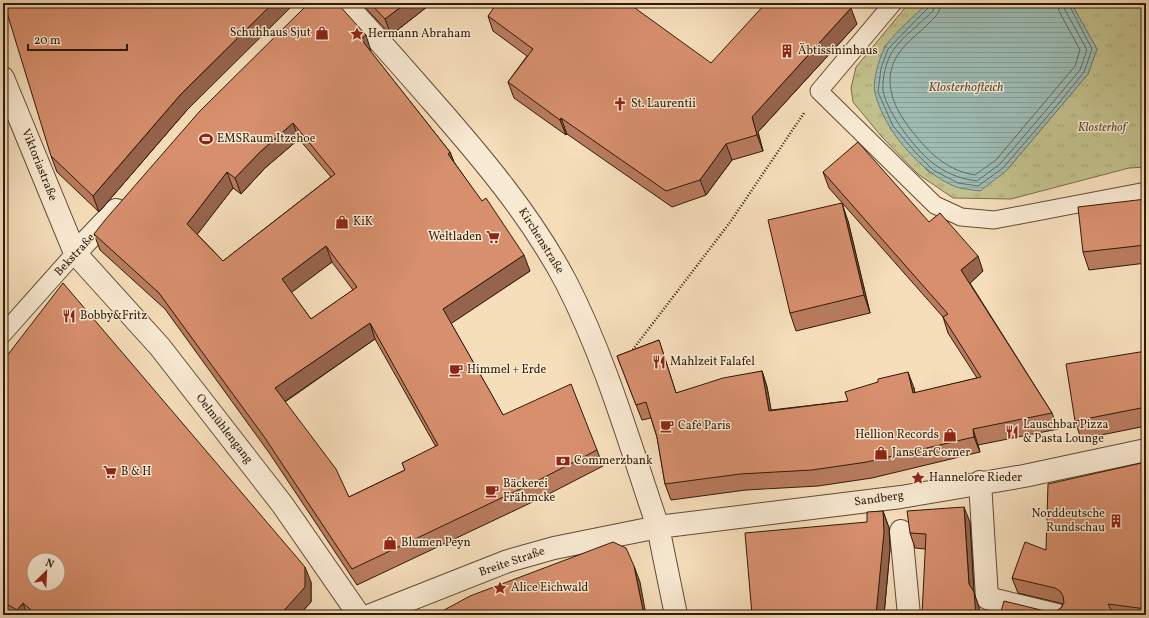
<svg xmlns="http://www.w3.org/2000/svg" width="1149" height="618" font-family="Vollkorn,serif">
<defs>
<pattern id="grass-tufts" width="24" height="20" patternUnits="userSpaceOnUse"><rect width="24" height="20" fill="#c2c08c"/><path d="M3 7l-1-3M5 7V3M7 7l1-3M15 17l-1-3M17 17v-4M19 17l1-3" fill="none" stroke="#a7a477"/></pattern>
<pattern id="water-rules" width="6" height="5" patternUnits="userSpaceOnUse"><rect width="6" height="5" fill="#9dbcb4"/><path d="M0 2.5h6" fill="none" stroke="#88a199"/></pattern>
</defs>
<rect width="100%" height="100%" fill="#f6debb"/>
<filter id="stains"><feTurbulence type="fractalNoise" baseFrequency=".005" numOctaves="4"/><feColorMatrix values="0 0 0 0 .2 0 0 0 0 .09 0 0 0 0 .02 0 0 0 .5 -.17"/></filter>
<radialGradient id="worn" r=".72"><stop offset=".6" stop-color="#630" stop-opacity="0"/><stop offset="1" stop-color="#630" stop-opacity=".3"/></radialGradient>
<path fill="url(#grass-tufts)" stroke="#786d4a" d="M909,3h19l-44,44 6,81 22,27 18,18 76,-2 82,-97 9,-25 -26,-46h75v164l-17,1 -118,31 -58,-1 -35,-24 -37,-38 -28,-34 -2,-14 5,-21z"/>
<path fill="url(#water-rules)" stroke="#717b6f" d="M928,3h143l26,46 -9,25 -82,97 -26,20c-8,-1 -17,-2 -24,-4 -36,-15 -72,-57 -81,-94 -3,-11 4,-34 9,-44 4,-10 34,-37 44,-46z"/>
<g fill="none" stroke-linecap="round" stroke-linejoin="round">
<path stroke="#666b5e" stroke-width="1" d="M930,3l-1,4 -41,42 -7,19 -3,24 15,34 22,26 18,18 25,13 20,3 25,-18 55,-64 26,-32 8,-23 -24,-46
M935,3l-2,8c-11,11 -34,29 -41,41 -6,9 -10,28 -9,38 3,22 36,65 54,76 13,9 25,13 40,15l23,-17 54,-63 26,-31 7,-20 -23,-42 -1,-5
M941,3c0,10 -8,16 -14,22 -9,9 -24,20 -30,31 -17,28 0,58 19,80 16,20 34,35 59,39l21,-15 79,-94 5,-16 -21,-39 -2,-8"/>
<g stroke="#614b34" stroke-width="19">
<path id="service" d="M893,3l-74,88 116,114 26,12 33,3 152,-29
M3,334l72,-81"/>
</g>
<g stroke="#614b34" stroke-width="24">
<path id="pedestrian" d="M344,3c31,32 60,66 89,99 50,57 98,114 133,180 40,78 64,163 92,245l-104,21 -46,13 -137,54
M116,210l-41,43 85,94 122,157 77,111"/>
</g>
<g stroke="#614b34" stroke-width="24">
<path id="minor" d="M3,78l72,175
M980,482l7,116 70,17
M901,531l8,84
M676,615l-18,-88 243,-30 123,-21 122,-26"/>
</g>
<path stroke="#2f1a07" stroke-width="2.5" stroke-dasharray="1 2" stroke-linecap="butt" d="M631,352l100,-131 73,-108"/>
<use href="#service" stroke="#f9ead3" stroke-width="17"/>
<use href="#pedestrian" stroke="#f9ead3" stroke-width="22"/>
<use href="#minor" stroke="#f9ead3" stroke-width="22"/>
</g>
<path fill="#b97b5f" stroke="#2f1a07" fill-rule="evenodd" d="M361,3h71l-41,32z
M488,16l223,47 146,-39 -99,108 5,19 -31,9 -26,35 -34,12 -105,-73 -1,1 -52,-37 -6,-16 19,-26 -34,-25z
M371,51v1l79,100 4,10 76,109 -79,52 52,92 94,35 6,16 -62,32 -184,87 -87,-131 -105,-145 -65,-59 -6,-16zM299,139l32,38 -108,84 -26,-27 36,-46 8,6 24,-26zM332,262l21,28 -42,29 -20,-27zM375,339l61,108 -34,16 3,7 -56,27 -64,-95z
M187,110l-88,102 -42,-40 -6,-16z
M823,172l106,50 54,49 -13,12 82,130 6,16 -80,16 2,7 -108,26 -54,8 -72,4 -75,10 -6,-16 -8,-47 -6,-19 -9,2 -25,-64 42,-16 17,53 86,-22 5,16 4,23 77,-9 66,-13 1,5 62,-15 -29,-45 -5,-16 -114,-129z
M1146,199v64l-57,7 -6,-18z
M848,221l22,92 -74,18 -6,-18z
M1146,351v75l-65,13 -6,-18z
M3,361l308,221v20l-12,13h-294l-2,-1z
M1146,462v153h-146l55,-3 6,-4 2,-4 -3,-1 -42,-10 -6,-15 34,-28z
M883,511l6,17 1,21 -6,66h-132l115,-93z
M970,522l4,71 5,14 -54,-58 -10,-1 -5,-15z"/>
<path fill="#96644d" stroke="#2f1a07" d="M273,3h22l-108,107 -88,102 -6,-16 88,-102z
M406,3h26l-41,32 -6,-16z
M851,8l6,16 -99,108 5,19 -6,-16 -5,-18z
M366,35l5,16 -5,4 -5,-16z
M561,118l6,16 -1,1 -6,-15z
M293,123l6,16 -34,29 -24,26 -6,-16 25,-26z
M726,144l6,16 -26,35 -6,-15z
M450,152l6,16 -8,-14z
M227,172l6,16 -40,52 -6,-16z
M842,203l6,18 22,92 -6,-18z
M326,246l6,16 -44,33 -6,-16z
M524,255l6,16 -81,54 -6,-16z
M978,256l5,15 -16,15 -6,-16z
M370,323l5,16 -94,65 -6,-16z
M762,371l5,16 7,39 -5,-15z
M908,372l6,16 4,21 -5,-16z
M973,429l5,16 2,7 -6,-15z
M964,507l6,15 4,71 5,14 1,8h-4l-7,-31z
M883,511l6,17 1,21 -6,66h-8z
M634,566l6,16 6,33h-2z
M305,567l6,15v20l-12,13h-19z
M23,603l4,12h-8l-2,-5z"/>
<path fill="#d78f6e" stroke="#2f1a07" fill-rule="evenodd" d="M4,3h269l-92,91 -88,102 -42,-40z
M309,3h28l29,32 -5,4 89,113 -2,2 34,47 4,-3 38,57 -81,54 49,86 11,20 68,-31 26,66 -62,32 -183,87 -87,-131 -106,-145 -65,-59 11,-14 94,-108zM293,123l42,51 -112,87 -36,-37 40,-52 8,6 25,-26zM326,246l31,41 -46,32 -29,-40zM370,323l68,122 -36,18 3,7 -56,27 -13,-28 -61,-81z
M370,3h36l-21,16z
M497,3h131l83,60 55,-60h79l6,5 -99,109 5,18 -31,9 -26,36 -34,11 -105,-73 -1,2 -52,-38 25,-33 -45,-33z
M858,142l71,80 11,-9 38,43 -17,14 91,143 -79,16 1,8 -107,25 -55,8 -72,4 -75,10 -8,-47 -11,-35 -10,3 -19,-49 42,-16 17,53 47,-15 39,-7 7,40 79,-10 -3,-9 33,-10v-3l30,-7 5,21 68,-16 -38,-60 5,-3 -125,-142z
M1146,199v46l-63,7 -5,-45z
M842,203l22,92 -74,18 -22,-93z
M63,283l242,284v20l-25,28h-229l-2,-2 -2,2h-10l-14,-12 -6,7 -14,-8v-241zM34,560h24v24h-24z
M1146,351v56l-71,14 -9,-57z
M1146,462v147l-38,-5 6,11h-114l4,-14 45,11h6l6,-4 3,-5 -1,-7 -3,-5 -5,-3 -43,-10 13,-36 21,8 2,-66z
M964,507l5,77 5,8 2,23h-54l4,-81 -16,-1 -3,-22z
M883,511l1,21 -8,83h-55v-2l-23,2h-46l-7,-82 122,-11v-10z
M613,542l13,6 8,18 10,49h-209l35,-19z"/>
<defs>
<g id="shop-bare" transform="scale(1.08)"><path d="M-5-2.5h2.3a2.7 3.5 0 0 1 5.4 0H5L5.5 6h-11ZM-1.5-2.5h3a1.5 2.3 0 0 0-3 0Z" fill="#8f2418" stroke="#f9ead3" stroke-width="2.5" paint-order="stroke"/></g>
<g id="sight-bare" transform="scale(1.08)"><path d="M0-6L1.8-2.2L6-1.7L2.9 1.2L3.7 5.4L0 3.3L-3.7 5.4L-2.9 1.2L-6-1.7L-1.8-2.2Z" fill="#8f2418" stroke="#f9ead3" stroke-width="2.5" paint-order="stroke"/></g>
<g id="building-bare" transform="scale(1.08)"><path d="M-4-6H4V6H1V3H-1V6H-4ZM-2.5-4.3h1.7v1.8h-1.7ZM.8-4.3h1.7v1.8H.8ZM-2.5-1h1.7V.8h-1.7ZM.8-1h1.7V.8H.8Z" fill="#8f2418" stroke="#f9ead3" stroke-width="2.5" paint-order="stroke"/></g>
<g id="church-bare" transform="scale(1.08)"><path d="M-1.2-6h2.4v3.5h3.3v2.4h-3.3V6h-2.4V-.1h-3.3v-2.4h3.3Z" fill="#8f2418" stroke="#f9ead3" stroke-width="2.5" paint-order="stroke"/></g>
<g id="stadium-bare" transform="scale(1.08)"><path d="M0-5a6.5 5 0 1 0 0 10a6.5 5 0 1 0 0-10ZM-3.5-1.8h7v3.6h-7Z" fill="#8f2418" stroke="#f9ead3" stroke-width="2.5" paint-order="stroke"/></g>
<g id="supermarket-bare" transform="scale(1.08)"><path d="M-6-5.5h2.5l.6 2H6L4.5 2H-2.5L-4.4-4H-6ZM-1.5 3.2a1.3 1.3 0 1 0 .1 0ZM3 3.2a1.3 1.3 0 1 0 .1 0Z" fill="#8f2418" stroke="#f9ead3" stroke-width="2.5" paint-order="stroke"/></g>
<g id="restaurant-bare" transform="scale(1.08)"><path d="M-5-6h1v4h1v-4h1v4h1v-4h1v5L-1.5 .5V6h-2V.5L-5-1ZM5-6V6H3V1.5H1.5Q1.5-4 5-6Z" fill="#8f2418" stroke="#f9ead3" stroke-width="2.5" paint-order="stroke"/></g>
<g id="cafe-bare" transform="scale(1.08)"><path d="M-5.5-4.5H6V0H3Q3 3.5 0 3.5H-2.5Q-5.5 3.5-5.5 0ZM3-3.2v2h1.7v-2ZM-6 4.5H4V6H-6Z" fill="#8f2418" stroke="#f9ead3" stroke-width="2.5" paint-order="stroke"/></g>
<g id="bank-bare" transform="scale(1.08)"><path d="M-6-4H6V4H-6ZM0-2.3a2.3 2.3 0 1 0 0 4.6a2.3 2.3 0 1 0 0-4.6Z" fill="#8f2418" stroke="#f9ead3" stroke-width="2.5" paint-order="stroke"/></g>
</defs>
<g fill-rule="evenodd">
<use href="#shop-bare" x="322" y="33"/>
<use href="#sight-bare" x="357" y="34"/>
<use href="#building-bare" x="787" y="51"/>
<use href="#church-bare" x="620" y="104"/>
<use href="#stadium-bare" x="206" y="139"/>
<use href="#shop-bare" x="342" y="222"/>
<use href="#supermarket-bare" x="493" y="237"/>
<use href="#restaurant-bare" x="69" y="316"/>
<use href="#restaurant-bare" x="659" y="362"/>
<use href="#cafe-bare" x="456" y="370"/>
<use href="#cafe-bare" x="667" y="426"/>
<use href="#restaurant-bare" x="1012" y="432"/>
<use href="#shop-bare" x="950" y="435"/>
<use href="#shop-bare" x="881" y="453"/>
<use href="#bank-bare" x="563" y="461"/>
<use href="#supermarket-bare" x="110" y="472"/>
<use href="#sight-bare" x="918" y="478"/>
<use href="#cafe-bare" x="492" y="491"/>
<use href="#building-bare" x="1116" y="521"/>
<use href="#shop-bare" x="390" y="543"/>
<use href="#sight-bare" x="500" y="588"/>
</g>
<g text-anchor="middle" dominant-baseline="central" stroke-width="3" stroke-linejoin="round" paint-order="stroke">
<g font-size="12" fill="#2f1a07" stroke="#f9ead3" text-anchor="start">
<text x="311" y="33" text-anchor="end">Schuhhaus Sjut</text>
<text x="368" y="34">Hermann Abraham</text>
<text x="798" y="51">Äbtissininhaus</text>
<text x="631" y="104">St. Laurentii</text>
<text x="217" y="139">EMSRaum Itzehoe</text>
<text x="353" y="222">KiK</text>
<text x="482" y="237" text-anchor="end">Weltladen</text>
<text x="80" y="316">Bobby&amp;Fritz</text>
<text x="670" y="362">Mahlzeit Falafel</text>
<text x="467" y="370">Himmel + Erde</text>
<text x="1023" y="425">Lauschbar Pizza<tspan x="1023" dy="14">&amp; Pasta Lounge</tspan></text>
<text x="678" y="426">Café Paris</text>
<text x="939" y="435" text-anchor="end">Hellion Records</text>
<text x="892" y="453">JansCarCorner</text>
<text x="574" y="461">Commerzbank</text>
<text x="121" y="472">B &amp; H</text>
<text x="929" y="478">Hannelore Rieder</text>
<text x="503" y="484">Bäckerei<tspan x="503" dy="14">Frähmcke</tspan></text>
<text x="1105" y="514" text-anchor="end">Norddeutsche<tspan x="1105" dy="14">Rundschau</tspan></text>
<text x="401" y="543">Blumen Peyn</text>
<text x="511" y="588">Alice Eichwald</text>
</g>
<g font-size="12" font-style="italic" fill="#5b4c2f" stroke="#f9ead3">
<text x="1102" y="128">Klosterhof</text>
</g>
<g font-size="12" fill="#2f1a07" stroke="#f9ead3">
<text transform="translate(39 165) rotate(68)">Viktoriastraße</text>
<text transform="translate(541 241) rotate(58)">Kirchenstraße</text>
<text transform="translate(75 255) rotate(-47)">Bekstraße</text>
<text transform="translate(224 429) rotate(52)">Oelmühlengang</text>
<text transform="translate(879 499) rotate(-8)">Sandberg</text>
<text transform="translate(512 562) rotate(-19)">Breite Straße</text>
</g>
<g font-size="13" font-style="italic" fill="#565344" stroke="#f9ead3">
<text x="966" y="88">Klosterhofteich</text>
</g>
</g>
<rect width="1149" height="618" fill="none" stroke="#f6debb" stroke-width="16"/>
<rect x="4" y="4" width="1141" height="610" fill="none" stroke="#2f1a07" stroke-width="2"/>
<rect x="8" y="8" width="1133" height="602" fill="none" stroke="#2f1a07"/>
<g transform="translate(46 572) rotate(24)"><circle r="19" fill="#f9ead3" stroke="#a89781"/>
<path d="M0-3L7 15L0 10L-7 15Z" fill="#8f2418"/>
<text y="-6" font-size="11" font-weight="bold" text-anchor="middle" fill="#2f1a07">N</text>
</g>
<path d="M28 44v6h99v-6" fill="none" stroke="#2f1a07" stroke-width="2"/>
<text x="34" y="44" font-size="12" fill="#2f1a07" stroke="#f9ead3" stroke-width="3" paint-order="stroke">20 m</text>
<rect width="100%" height="100%" filter="url(#stains)"/>
<rect width="100%" height="100%" fill="url(#worn)"/>
</svg>
